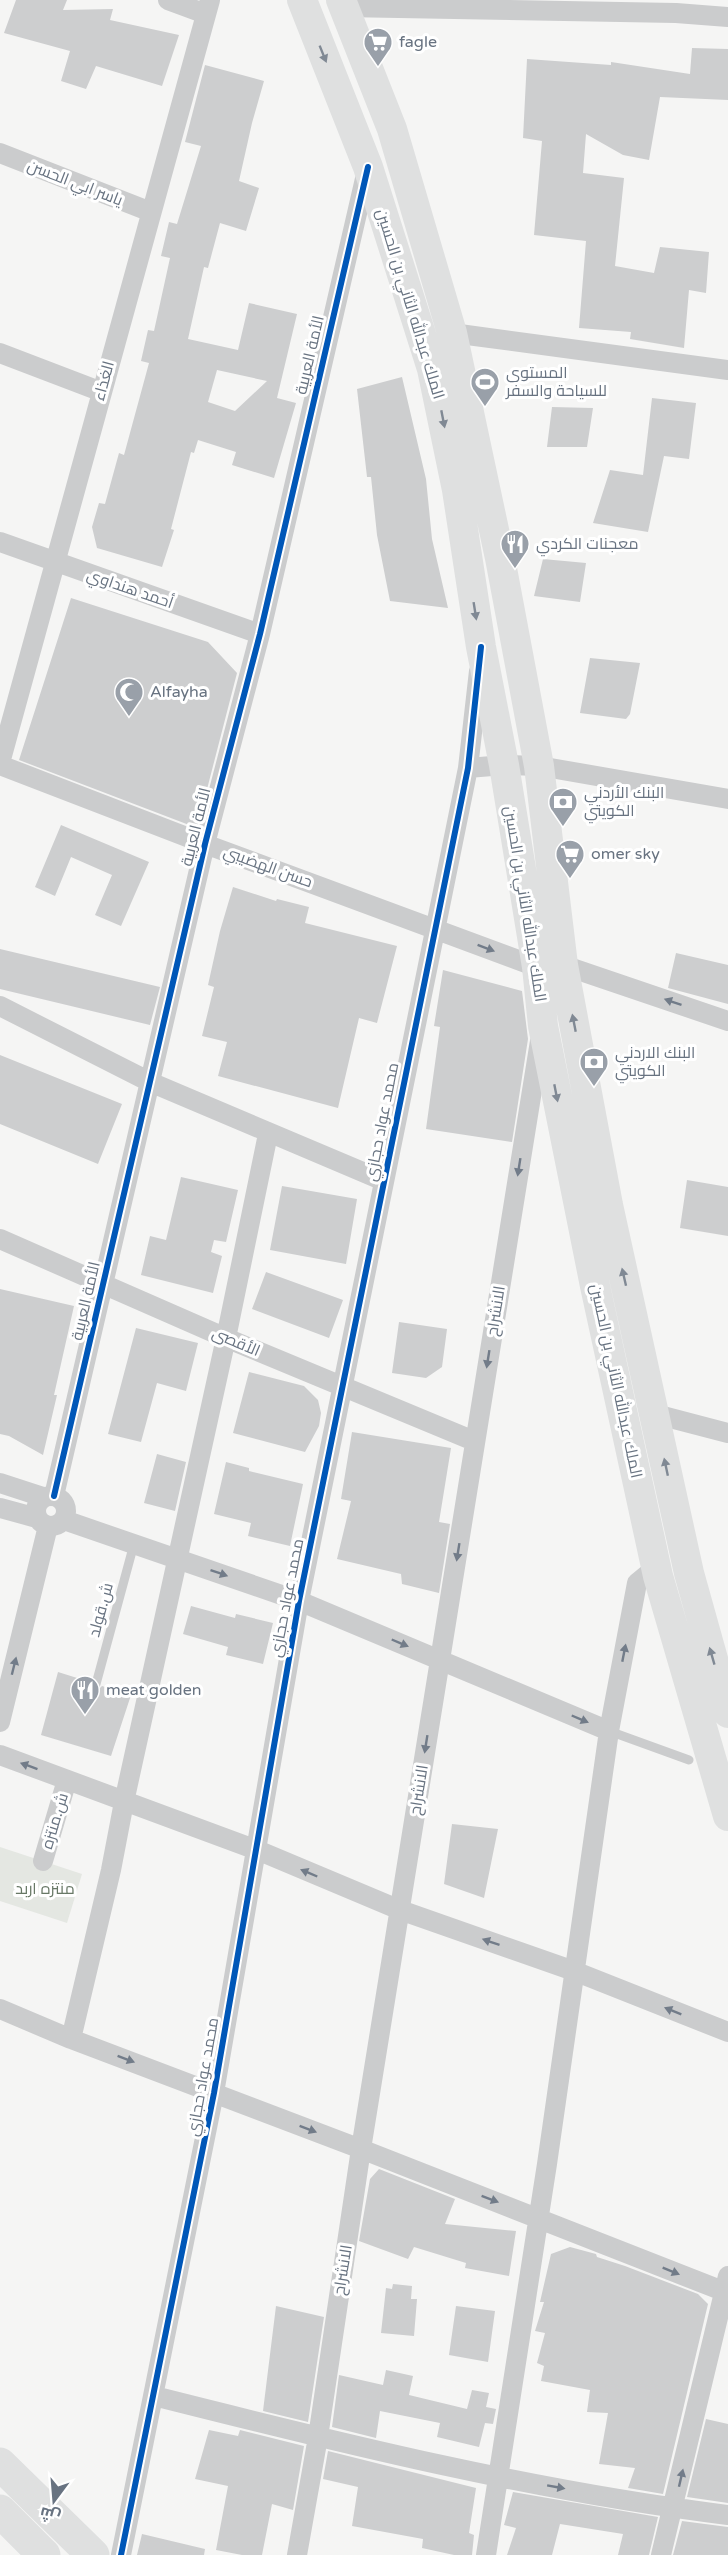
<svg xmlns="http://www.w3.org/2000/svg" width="728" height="2555" font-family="'Varela Round',Cairo,sans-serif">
<rect width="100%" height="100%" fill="#f5f5f4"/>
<path fill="#e4e7e2" d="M0,1847l82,27 -15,49 -67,-22z"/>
<path fill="#cdcecf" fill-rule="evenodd" d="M16,0h51l-4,10 50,-1 -3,11 69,15 -17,51 -66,-20 -10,23 -25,-8 9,-30 -66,-18z
M692,48l36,1v51l-68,-3 -11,63 -26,-5 -37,-21 -3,39 41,5 -9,88 39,7 6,-26 49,5 -3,41 -17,-3 -5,58 -54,-9 1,-7 -52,-4 7,-87 -52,-6 8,-94 -19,-3 4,-79 84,6v-3l79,12z
M205,65l59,16 -12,42 -13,58 20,7 -13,43 -26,-8 -12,45 -4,-1 -16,72 50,11 11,-47 48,11 -20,84 19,5 -22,75 -42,-13 4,-13 -38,-12 -4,13 -3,-1 -20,77 3,1 -12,37 -65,-19 -5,-21 7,-24 6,1 14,-51 5,2 25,-92 -8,-2 7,-31 6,1 16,-73 -9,-2 8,-34 8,2 24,-78 -16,-4zM217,370l50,11 -32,30 -27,-9z
M402,377l24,102 6,60 16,69 -58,-7 -13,-66 -6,-58h-4l-10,-88z
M652,398l44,5 -7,56 -25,-3 -16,76 -55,-9 17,-53 33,5z
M552,407l41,1 -6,39h-40z
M543,559l43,4 -6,39 -46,-6z
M71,598l137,44 29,31 -40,155 -178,-68z
M590,658l50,5 -10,51 -4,5 -46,-6z
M61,825l88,37 -28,64 -26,-11 17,-40 -41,-18 -16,39 -20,-9z
M233,887l43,14 1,-2 32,8 -4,16 92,23 -20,77 -18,-5 -21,90 -120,-32 9,-34 -25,-6 12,-49 -6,-2 12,-54z
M0,949l160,38 -10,38 -150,-36z
M676,953l52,12v39l-60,-16z
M443,970l79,21 6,48 -16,103 -86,-13 14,-102 -6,-1z
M0,1055l122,49 -24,60 -98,-40z
M181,1177l57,13 -12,52 -12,-2 -3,12 11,4 -9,37 -72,-18 9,-39 16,4z
M687,1180l41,7v49l-48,-8z
M282,1186l75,13 -11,65 -76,-14z
M266,1272l77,28 -14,38 -77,-29z
M0,1289l74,17 -20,89h3l-14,60 -34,-19 -9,-2z
M399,1322l48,7 -5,38 -16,11 -34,-5z
M136,1328l62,15 -12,48 -29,-8 -16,59 -33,-8z
M249,1372l55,14 14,14 3,13 -2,13 -14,26 -72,-19z
M352,1432l99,16 -12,74 11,2 -11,69 -37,-9 -1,-10 -64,-15 14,-58 -10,-2z
M157,1454l29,8 -11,49 -31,-8z
M226,1462l23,6v3l54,13 -13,62 -42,-10 3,-13 -37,-9z
M191,1606l44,12 1,-4 37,9 -10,41 -37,-9 2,-8 -45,-13z
M58,1672l32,10 4,8h4l4,-4 29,9 -20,61 -70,-21z
M452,1824l46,5 -14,69 -40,-14z
M379,2169l76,30 -10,25 71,7 -7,45 -44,-8 1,-5 -52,-16 -6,12 -49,-18 11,-62z
M570,2247l26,7 1,3 28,9 73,28 10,10 -45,190 -35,-6 7,-20 -36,-4 9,-51 -21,-1 3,-22 -49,-9 3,-15 -7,-3 8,-30 -10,-2 9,-29h-4l11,-48z
M393,2284l19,2 -1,13h6l-3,37 -33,-3 5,-45 6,1z
M276,2306l48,11 -16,105 -45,-11z
M456,2306l39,5 -7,51 -39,-7z
M386,2370l27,6 -4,19 58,14 5,-19 17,3 -3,14 10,2 -3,15 -8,-1 -6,24 -42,-10 3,-14 -60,-12 -4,27 -44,-11 7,-52 44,10z
M706,2419l22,5v79l-41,-6z
M209,2430l29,6 2,-6 64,16 -11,64 -21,-6 -10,51h-20l-26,-5 12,-64 -33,-7z
M328,2451l148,37 -7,45 5,2 -2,20h-18l-32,-7 1,-9 -71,-13 6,-39 -35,-8z
M513,2492l145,25 -9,38h-31l5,-21 -63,-10 -8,31h-45l9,-27 -12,-3z
M682,2521l46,6v28h-55z
M142,2534l63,15 -1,6h-67z"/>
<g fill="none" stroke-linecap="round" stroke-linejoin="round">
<path stroke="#cbcccd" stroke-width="9" d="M96,1684l38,-140
M609,1731l80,29"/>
<path stroke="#cbcccd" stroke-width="20" d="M168,0l38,14
M343,7l333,6 52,4
M0,153l151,59
M452,333l276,37
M0,353l102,39
M0,542l260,92
M0,763l210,-763
M0,765l205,79 332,123
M468,768l36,-3 35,1 189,33
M563,965l165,56
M0,1006l150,76 234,99
M0,1239l226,99 248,103
M655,1414l73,19
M0,1483l43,14
M36 1511a15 15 0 1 1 30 0a15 15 0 1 1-30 0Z
M54,1496l151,-652 55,-210 107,-464
M0,1508l37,10
M64,1520l235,81 310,130
M0,1722l48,-196
M0,1755l257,95 143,60 174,61 154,61
M43,1861l24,-81
M0,2009l71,30 290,110 367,144
M71,2039l40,-169 13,-68 102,-464 42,-204
M154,2396c190,48 380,95 574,119
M121,2555l93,-462 85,-492 169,-833 11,-97
M297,2555l21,-118 43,-288 179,-1108
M486,2555l61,-391 62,-433 28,-148 11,-9 10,2
M661,2555l67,-279"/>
<path stroke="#dfe0e0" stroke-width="30" d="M302,0l66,167 64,202 25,121 24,157 23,118 33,202 6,59 52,260 63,290 70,240
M341,0l51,129 60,204 48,225 39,208 24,199 45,240 81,368 39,140"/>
<path stroke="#dfe0e0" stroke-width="33" d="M0,2464l93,91
M0,2511l44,44"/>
<g stroke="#fff" stroke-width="10">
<path id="cycleway" d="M54,1496l151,-652 55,-210 108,-467
M121,2555l93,-462 85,-492 169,-833 13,-121"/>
</g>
<use href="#cycleway" stroke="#0057b8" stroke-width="6"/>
</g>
<defs><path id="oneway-solid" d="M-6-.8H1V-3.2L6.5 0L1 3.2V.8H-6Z" transform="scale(1.5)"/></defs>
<g fill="#808994">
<use href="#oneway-solid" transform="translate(323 54) rotate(68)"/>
<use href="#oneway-solid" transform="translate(443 419) rotate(79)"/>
<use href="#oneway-solid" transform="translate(475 611) rotate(81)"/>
<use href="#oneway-solid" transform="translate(574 1023) rotate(-101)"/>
<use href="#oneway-solid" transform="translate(556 1093) rotate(79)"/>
<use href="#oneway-solid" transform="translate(624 1277) rotate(-103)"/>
<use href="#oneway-solid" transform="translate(666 1467) rotate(-102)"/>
<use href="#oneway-solid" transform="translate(712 1656) rotate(-106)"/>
</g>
<g fill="#727c89">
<use href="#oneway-solid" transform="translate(486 948) rotate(21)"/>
<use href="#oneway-solid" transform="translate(673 1002) rotate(-161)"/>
<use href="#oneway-solid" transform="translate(519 1167) rotate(99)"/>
<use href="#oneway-solid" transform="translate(488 1359) rotate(99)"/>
<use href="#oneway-solid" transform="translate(458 1552) rotate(99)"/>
<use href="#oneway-solid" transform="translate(219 1573) rotate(19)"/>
<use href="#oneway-solid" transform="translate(400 1643) rotate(23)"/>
<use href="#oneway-solid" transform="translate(624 1653) rotate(-79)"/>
<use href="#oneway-solid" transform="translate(14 1666) rotate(-76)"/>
<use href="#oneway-solid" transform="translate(580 1719) rotate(23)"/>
<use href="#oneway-solid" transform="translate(426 1744) rotate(99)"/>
<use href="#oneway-solid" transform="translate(29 1766) rotate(-160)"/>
<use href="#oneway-solid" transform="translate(309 1873) rotate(-157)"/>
<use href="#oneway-solid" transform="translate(491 1942) rotate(-161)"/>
<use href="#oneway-solid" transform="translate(673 2011) rotate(-158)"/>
<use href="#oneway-solid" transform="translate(126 2059) rotate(21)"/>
<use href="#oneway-solid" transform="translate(308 2129) rotate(21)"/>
<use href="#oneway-solid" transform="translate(490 2199) rotate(21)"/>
<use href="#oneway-solid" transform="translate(671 2271) rotate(22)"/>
<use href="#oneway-solid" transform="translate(681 2478) rotate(-77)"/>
<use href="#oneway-solid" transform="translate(556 2487) rotate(10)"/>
</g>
<defs>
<g id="supermarket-pin" transform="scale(1.5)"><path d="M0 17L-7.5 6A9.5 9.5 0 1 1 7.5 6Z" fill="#99a0a9" stroke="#fff"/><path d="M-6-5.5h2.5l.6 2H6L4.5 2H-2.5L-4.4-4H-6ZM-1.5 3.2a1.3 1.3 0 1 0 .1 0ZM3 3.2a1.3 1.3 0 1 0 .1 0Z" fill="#fff"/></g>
<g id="stadium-pin" transform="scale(1.5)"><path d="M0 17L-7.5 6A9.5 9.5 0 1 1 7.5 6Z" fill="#99a0a9" stroke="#fff"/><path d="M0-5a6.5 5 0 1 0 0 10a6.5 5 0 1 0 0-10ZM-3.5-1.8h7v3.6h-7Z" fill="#fff"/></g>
<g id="restaurant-pin" transform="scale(1.5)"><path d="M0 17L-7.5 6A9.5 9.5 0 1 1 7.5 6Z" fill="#99a0a9" stroke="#fff"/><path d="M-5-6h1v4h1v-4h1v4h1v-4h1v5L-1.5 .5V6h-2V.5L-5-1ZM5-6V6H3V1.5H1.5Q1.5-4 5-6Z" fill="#fff"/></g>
<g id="mosque-pin" transform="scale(1.5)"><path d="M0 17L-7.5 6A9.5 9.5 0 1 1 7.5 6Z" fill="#99a0a9" stroke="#fff"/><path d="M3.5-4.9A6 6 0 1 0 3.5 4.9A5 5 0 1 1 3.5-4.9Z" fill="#fff"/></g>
<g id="bank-pin" transform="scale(1.5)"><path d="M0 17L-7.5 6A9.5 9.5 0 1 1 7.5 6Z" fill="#99a0a9" stroke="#fff"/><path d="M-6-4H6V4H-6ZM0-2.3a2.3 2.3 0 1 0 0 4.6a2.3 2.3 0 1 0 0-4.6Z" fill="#fff"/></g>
</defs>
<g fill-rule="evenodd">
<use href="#supermarket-pin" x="378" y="42"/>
<use href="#stadium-pin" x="485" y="382"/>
<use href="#restaurant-pin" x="515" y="544"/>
<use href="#mosque-pin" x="129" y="692"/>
<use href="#bank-pin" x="563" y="802"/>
<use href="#supermarket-pin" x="570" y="854"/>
<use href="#bank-pin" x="594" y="1062"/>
<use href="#restaurant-pin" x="85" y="1690"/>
</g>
<g text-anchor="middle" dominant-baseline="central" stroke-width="6" stroke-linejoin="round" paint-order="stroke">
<g font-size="16" fill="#687381" stroke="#fff" text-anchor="start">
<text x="399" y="42">fagle</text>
<text x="506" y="373">المستوى<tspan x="506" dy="18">للسياحة والسفر</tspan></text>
<text x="536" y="544">معجنات الكردي</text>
<text x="150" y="692">Alfayha</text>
<text x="584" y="793">البنك الأردني<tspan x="584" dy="18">الكويتي</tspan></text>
<text x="591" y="854">omer sky</text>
<text x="615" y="1053">البنك الاردني<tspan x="615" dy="18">الكويتي</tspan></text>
<text x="106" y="1690">meat golden</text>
</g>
<g font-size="16" fill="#687381" stroke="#fff">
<text transform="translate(75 183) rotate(21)">ياسر ابي الحسن</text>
<text transform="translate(410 304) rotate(73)">الملك عبدالله الثاني بن الحسين</text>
<text transform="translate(310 355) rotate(-77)">الأمة العربية</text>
<text transform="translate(104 381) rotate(-75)">الغذاء</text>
<text transform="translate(130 589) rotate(19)">أحمد هنداوي</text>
<text transform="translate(196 827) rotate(-76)">الأمة العربية</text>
<text transform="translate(268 867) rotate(20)">حسن الهضيبي</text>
<text transform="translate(525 904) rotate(81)">الملك عبدالله الثاني بن الحسين</text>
<text transform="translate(382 1122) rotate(-79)">محمد عواد حجازي</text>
<text transform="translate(86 1301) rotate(-77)">الأمة العربية</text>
<text transform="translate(496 1311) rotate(-81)">الانشراح</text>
<text transform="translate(236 1342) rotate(23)">الأقصى</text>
<text transform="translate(616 1381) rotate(78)">الملك عبدالله الثاني بن الحسين</text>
<text transform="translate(287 1598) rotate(-79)">محمد عواد حجازي</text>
<text transform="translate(101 1610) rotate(-75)">ش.قولد</text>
<text transform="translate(419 1790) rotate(-81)">الانشراح</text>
<text transform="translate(55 1821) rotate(-73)">ش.منتزه</text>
<text transform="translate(203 2077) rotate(-80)">محمد عواد حجازي</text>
<text transform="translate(343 2270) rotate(-81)">الانشراح</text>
</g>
<g font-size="16" fill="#687866" stroke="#fff">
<text x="45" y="1889">منتزه اربد</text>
</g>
</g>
<g transform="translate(54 2501) rotate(196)" stroke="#ffffff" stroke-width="4.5" paint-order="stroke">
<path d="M0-4.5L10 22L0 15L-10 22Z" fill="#687381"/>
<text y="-9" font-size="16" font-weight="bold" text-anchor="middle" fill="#687381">ش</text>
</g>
</svg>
